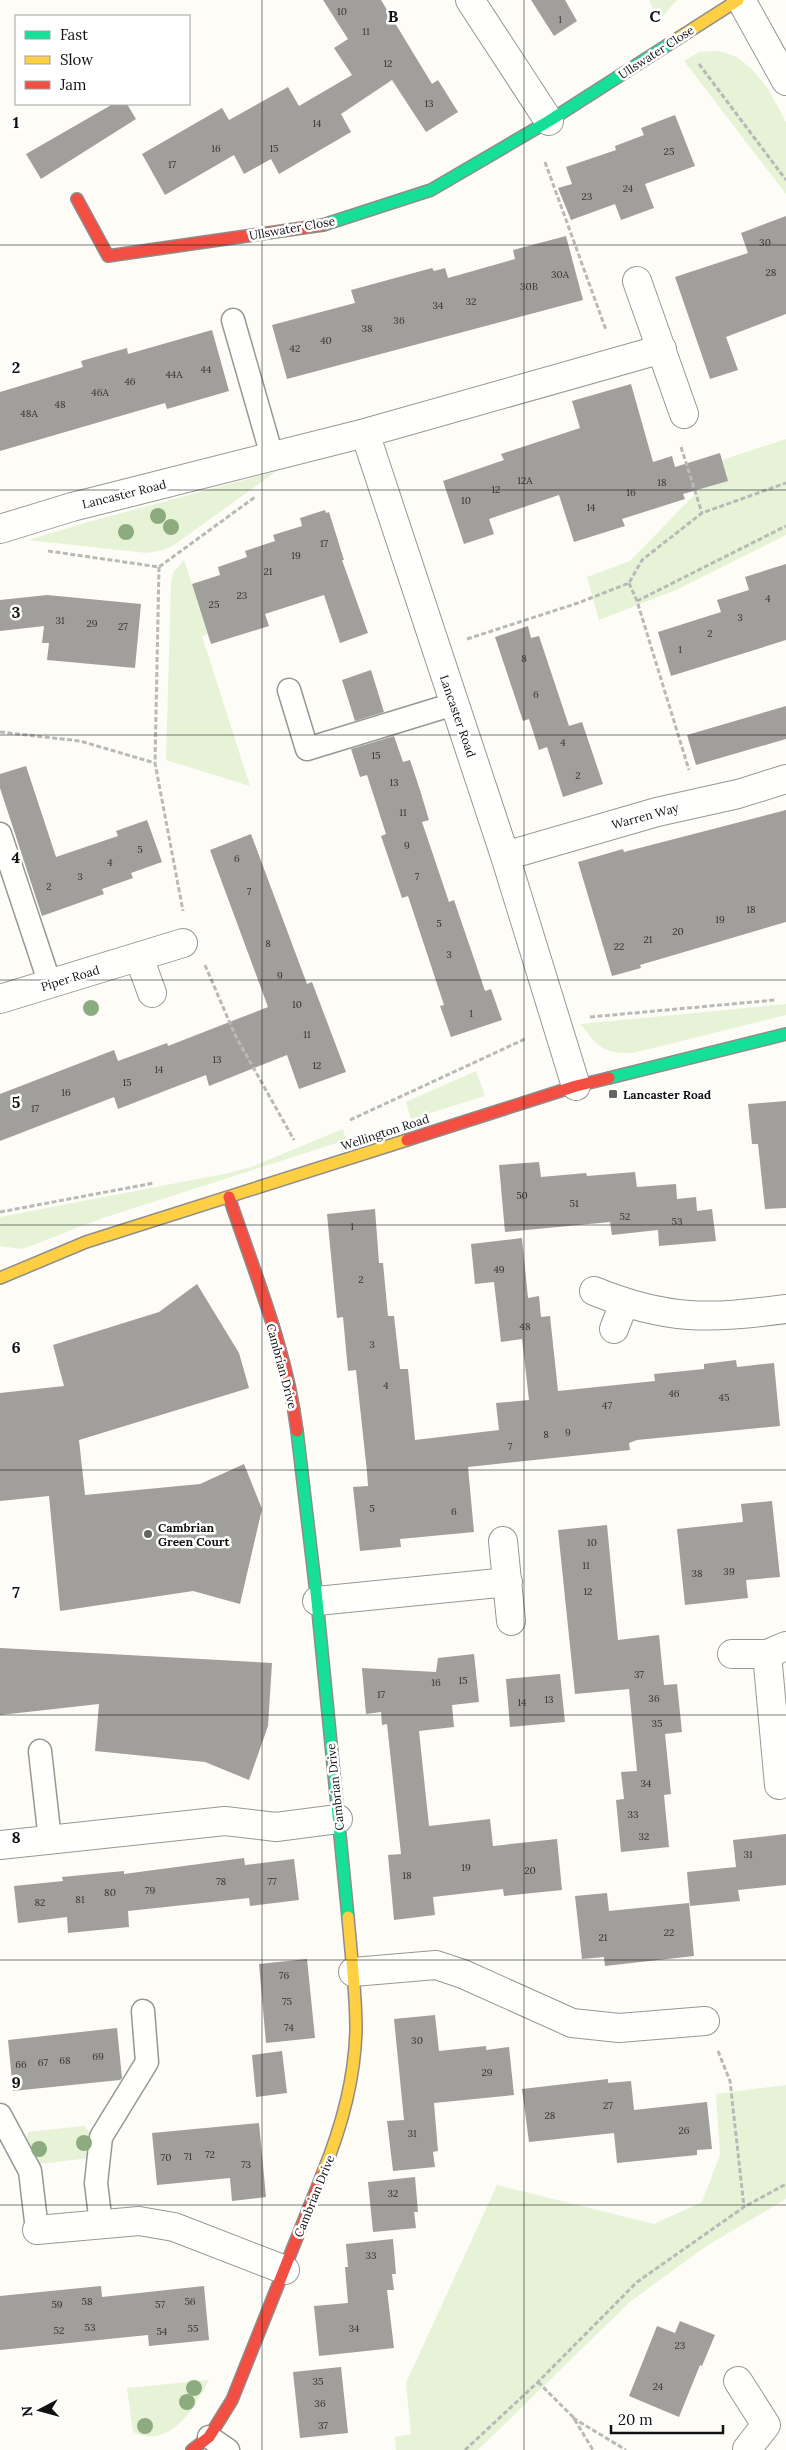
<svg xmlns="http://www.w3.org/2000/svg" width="786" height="2450" font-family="Lora,serif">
<rect width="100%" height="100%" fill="#fdfcf7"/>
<path fill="#e7f3d7" d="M649,0h28l-18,20z
M719,51l18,6 15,12 15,18 19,35v72l-102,-133 15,-9z
M786,439v96l-110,55 -77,30 -12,-43 43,-16 70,-72 27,-8 -5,-21z
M277,471l-103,74 -11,5 -16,3 -119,-13 64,-19z
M184,560l24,74 -6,2 48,150 -84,-26 5,-176 2,-11z
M786,1004v11l-153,38c-28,1 -36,-6 -52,-29z
M476,1071l9,25 -74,23 -5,-17z
M343,1129l3,11 -243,78 -70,27 -11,4 -22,-3v-29l229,-44 22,-6z
M786,2085v114l-78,46 -77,56 -153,149h-82l-1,-13 16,-3 -5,-51 91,-198 157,39 48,-22 18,-47 -4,-61z
M84,2126l6,7v25l-51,6 -13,-22 2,-10z
M209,2380c-15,27 -37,70 -76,52l-6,-44z"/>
<path fill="#a19f9c" d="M323,0h58l51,84 6,-4 20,32 -32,20 -34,-52 -51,34 10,18 -72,42 -8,-15 -27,15 -10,-19 -69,40 -23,-41 80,-46 7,12 59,-33 11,19 53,-31 -18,-27 14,-9z
M531,0h34l12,21 -23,15z
M113,104h14l9,15 -95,60 -15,-25z
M675,115l20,51 -50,18 9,24 -33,12 -6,-16 -44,16 -13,-32 14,-4 -6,-17 50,-17 -1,-4 29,-11 -3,-7z
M786,216v98l-60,23 12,33 -28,9 -35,-102 73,-24 -7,-20z
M566,236l17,64 -296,79 -15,-54 83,-22 -4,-13 81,-22 2,3 11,-3 3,10 67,-19 -2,-9z
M212,330l17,61 -62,18 -2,-6 -165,48v-59l83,-25 -2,-6 46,-13 1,6z
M631,384l22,78 19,-6 3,11 45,-14 8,28 -45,13 2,5 -63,20 3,7 -51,16 -15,-47 -70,24 5,15 -30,10 -21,-63 61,-21 -3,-6 79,-26 -8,-27z
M325,510l1,3 3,-1 15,48h-2l26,73 -28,10 -16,-48 -59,19 4,12 -58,18 -19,-60 28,-9 -2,-8 29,-10 -2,-6 30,-10 -2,-6 29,-9 -2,-8z
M786,564v76l-115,36 -13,-44 63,-20 -4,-12 32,-10 -4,-13z
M47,595l94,9 -6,64 -88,-8 2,-17h-7l2,-17 -44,5v-31z
M528,626l3,12 8,-2 30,90 13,-4 21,62 -40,13 -16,-50 -8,3 -10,-31 -6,2 -28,-84z
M371,670l13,42 -29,9 -13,-41z
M786,706v33l-90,26 -9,-30z
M394,736l9,26 7,-2 10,30 9,30 -7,2 27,80 5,-2 31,91 6,-2 11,31 -51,17 -11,-31 4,-1 -36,-109 -6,2 -21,-62 5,-2 -19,-59 -7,2 -9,-28z
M26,766l30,91 62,-21 -2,-5 31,-11 15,42 -31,11 2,5 -31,11 2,5 -62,22 -42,-128v-14z
M786,810v112l-146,43 1,3 -29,8 -34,-114 45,-13 1,3z
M251,834l56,150 5,-2 34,90 -47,17 -12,-34 -78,31 -3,-11 -88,34 -4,-12 -114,44v-47l114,-44 4,11 49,-18 1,3 100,-39 -58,-157z
M786,1101v107l-21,1 -7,-65h-6l-4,-40z
M539,1162l2,15 45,-4 1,3 48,-4 2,15 39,-3 1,15 19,-2 1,14 15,-2 4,32 -57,5 -1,-16 -46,5 -2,-13 -105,10 -6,-67z
M375,1209l4,54h4l5,53h6l6,53h8l7,71 84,-10 -3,-27 33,-3 -7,-61 -21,3 -7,-60 -19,2 -4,-40 51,-6 6,60 11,-2 2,21 9,-1 8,75 97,-10 -1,-7 50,-5v-5l32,-4 1,7 37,-4 6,63 -143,14 -8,3 1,7 -162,17 6,65 -74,7 1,8 -41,4 -7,-64 15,-1 -1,-14 -11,-102 -8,1 -5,-54 -6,1 -10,-104z
M197,1284l42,69 10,35 -170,52 6,55 115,-11 44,-20 18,45 -22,95 -47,-13 -133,20 -11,-115 -49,5v-108l64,-7 -11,-41 106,-33z
M772,1501l8,76 -34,3 2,18 -63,7 -8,-76 66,-7 -2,-18z
M607,1525l11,115 41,-5 5,50 13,-1 5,48 -17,2 6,60 -7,1 5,52 -48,5 -5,-52 8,-1 -3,-27 16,-1 -8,-82 -54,5 -17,-164z
M0,1648l272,15 -4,63 -19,54 -44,-18 -110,-11 4,-47 -99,11z
M474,1654l5,48 -27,3 2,22 -35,4 10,95 61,-7 3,27 64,-7 5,51 -58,6 -1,-7 -70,8 2,18 -41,5 -6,-65 13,-1 -14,-130 -5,1 -1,-13 -15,2 -4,-46 74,4 2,-14z
M560,1674l5,48 -55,5 -4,-48z
M786,1834v51l-48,5 2,11 -50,5 -3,-34 49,-5 -3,-27z
M244,1858l1,7 49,-6 5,41 -49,6 -1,-8 -121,13 1,16 -61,6 -1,-16 -49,6 -4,-37 49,-5 -1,-4 62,-6v3z
M607,1893l2,18 80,-8 5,53 -89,10 -1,-9 -22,2 -7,-63z
M307,1959l8,79 -49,5 -7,-79z
M435,2015l4,36 47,-5v4l23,-3 5,48 -80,8 4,48 -5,1 2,15 -42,4 -6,-50 17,-1 -10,-101z
M117,2028l5,50 -2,2 -107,11 -5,-51z
M282,2051l5,42 -31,4 -4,-42z
M608,2079v4l23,-2 3,29 73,-8 5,47 -15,1v5l-80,8 -3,-30 -85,9 -7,-53z
M259,2123l7,74 -34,4 -2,-23 -73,7 -5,-52z
M415,2177l3,35h-4l2,16 -43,4 -5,-50z
M393,2239l3,35h-4l2,16h-7l7,58 -75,8 -5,-50 34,-3 -3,-36h3l-2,-23z
M101,2286l1,11 102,-11 5,54 -60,6 -1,-11 -148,15v-54z
M680,2321l35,14 -13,31 -2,-1 -21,52 -50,-21 28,-70 18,7z
M341,2367l7,66 -48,5 -7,-66z"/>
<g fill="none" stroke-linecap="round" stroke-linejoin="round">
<g stroke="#979795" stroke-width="25">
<path id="lane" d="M233,320l39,136
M289,690l18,59 147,-45
M0,834l50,150
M40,1751l10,89
M0,2115l30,56 7,59
M101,2224l-5,-41 5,-46 46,-75 -4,-51
M209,2437l19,13"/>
</g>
<g stroke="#979795" stroke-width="30">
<path id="street" d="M470,0l79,121
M741,0l45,81
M637,281l47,133
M365,433l140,423 71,230
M0,529l72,-22 293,-74 297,-84
M505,856l152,-44 81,-18 48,-15
M139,957l13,36
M0,999l183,-56
M594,1291c74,30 115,28 192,18
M614,1329l10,-26
M503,1541l8,80
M317,1601l191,-19
M732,1654h35l19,-8
M767,1654l12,131
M0,1845l225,-24 51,6 62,-8
M353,1972l83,-7 27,9 109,49 47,5 86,-7
M37,2230l102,-9 35,6 111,43
M738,2381l28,44 -19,24"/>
</g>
<g stroke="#8e8d8b" stroke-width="14">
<path id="fast" d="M323,225l108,-35 118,-69 128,-82
M609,1078l177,-44
M297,1431l20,170 31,316"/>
</g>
<g stroke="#8e8d8b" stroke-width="14">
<path id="slow" d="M677,39l61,-39
M0,1278l86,-36 321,-102
M322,2175c19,-46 33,-96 34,-146 0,-37 -5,-75 -8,-112"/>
</g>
<g stroke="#8e8d8b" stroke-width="14">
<path id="jam" d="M77,199l31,57 215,-31
M407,1140l169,-54 33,-8
M229,1197c26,77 58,154 68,234
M192,2450l17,-13 23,-37 90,-225"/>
</g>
<path stroke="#b9b9b8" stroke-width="3" stroke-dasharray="5 2.5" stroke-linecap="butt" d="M699,64l87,116
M545,162l61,168
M681,447l21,66
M48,551l111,16 96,-70
M159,567l-4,196 28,148
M629,583l8,18 52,169
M637,601l149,-75
M467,639l111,-36 51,-20 13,-23 60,-47 84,-30
M0,732l80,9 75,22
M205,965l30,70 59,105
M590,1017l185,-17
M350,1120l175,-81
M0,1212l154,-29
M718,2051l12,30 14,126
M538,2382l35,35 20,33
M573,2418l53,32
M465,2450l73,-68 99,-100 107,-75 42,-23"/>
<use href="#lane" stroke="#fffffe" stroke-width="22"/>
<use href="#street" stroke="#fffffe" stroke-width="28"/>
<use href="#fast" stroke="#16e098" stroke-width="11"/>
<use href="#slow" stroke="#ffcf43" stroke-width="11"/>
<use href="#jam" stroke="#f24e42" stroke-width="11"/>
</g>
<g fill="#8cac80">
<circle cx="158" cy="516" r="8"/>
<circle cx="171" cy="527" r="8"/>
<circle cx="126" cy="532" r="8"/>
<circle cx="91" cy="1008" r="8"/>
<circle cx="84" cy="2143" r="8"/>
<circle cx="39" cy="2149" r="8"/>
<circle cx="194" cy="2388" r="8"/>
<circle cx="187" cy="2402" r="8"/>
<circle cx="145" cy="2426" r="8"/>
</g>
<path fill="none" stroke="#111" stroke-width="1" stroke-opacity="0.55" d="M262,0v2450M524,0v2450M0,245h786M0,490h786M0,735h786M0,980h786M0,1225h786M0,1470h786M0,1715h786M0,1960h786M0,2205h786"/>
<g fill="#646362" stroke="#fff" stroke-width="2">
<rect x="608" y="1089" width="10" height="10" rx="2.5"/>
<circle cx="148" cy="1534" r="5"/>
</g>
<g text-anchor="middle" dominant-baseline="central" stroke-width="5" stroke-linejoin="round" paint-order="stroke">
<g font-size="10" fill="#353434">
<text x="342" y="11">10</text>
<text x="560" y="19">1</text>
<text x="366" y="31">11</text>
<text x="388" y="63">12</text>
<text x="429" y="103">13</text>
<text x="317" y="123">14</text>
<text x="216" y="148">16</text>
<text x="274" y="148">15</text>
<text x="669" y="151">25</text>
<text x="172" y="164">17</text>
<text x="628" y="188">24</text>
<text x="587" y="196">23</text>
<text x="765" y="242">30</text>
<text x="771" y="272">28</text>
<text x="560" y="274">30A</text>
<text x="529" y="286">30B</text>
<text x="471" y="301">32</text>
<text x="438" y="305">34</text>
<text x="399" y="320">36</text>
<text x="367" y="328">38</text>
<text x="326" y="340">40</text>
<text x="295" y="348">42</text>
<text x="206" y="369">44</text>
<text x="174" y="374">44A</text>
<text x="130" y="381">46</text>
<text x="100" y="392">46A</text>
<text x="60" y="404">48</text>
<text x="29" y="413">48A</text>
<text x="525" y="480">12A</text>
<text x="662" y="482">18</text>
<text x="496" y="489">12</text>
<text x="631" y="492">16</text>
<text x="466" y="500">10</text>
<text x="591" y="507">14</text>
<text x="324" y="543">17</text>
<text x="296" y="555">19</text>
<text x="268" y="571">21</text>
<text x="242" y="595">23</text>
<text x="768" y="598">4</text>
<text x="214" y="604">25</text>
<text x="740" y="617">3</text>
<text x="60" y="620">31</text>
<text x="92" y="623">29</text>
<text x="123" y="626">27</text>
<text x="710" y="633">2</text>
<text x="680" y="649">1</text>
<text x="524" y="658">8</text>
<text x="536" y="694">6</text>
<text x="563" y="742">4</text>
<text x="376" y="755">15</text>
<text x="578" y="775">2</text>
<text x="394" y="782">13</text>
<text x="403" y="812">11</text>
<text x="407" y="845">9</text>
<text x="140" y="849">5</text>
<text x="237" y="858">6</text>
<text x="110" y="862">4</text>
<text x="80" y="876">3</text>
<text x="417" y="876">7</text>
<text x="49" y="886">2</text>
<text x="249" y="891">7</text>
<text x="751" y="909">18</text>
<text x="720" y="919">19</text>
<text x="439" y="923">5</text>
<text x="678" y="931">20</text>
<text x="648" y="939">21</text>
<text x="268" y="943">8</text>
<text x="619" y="946">22</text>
<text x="449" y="954">3</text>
<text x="280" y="975">9</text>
<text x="297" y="1004">10</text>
<text x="471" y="1013">1</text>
<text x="307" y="1034">11</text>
<text x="217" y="1059">13</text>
<text x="317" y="1065">12</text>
<text x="159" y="1069">14</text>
<text x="127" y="1082">15</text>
<text x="66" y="1092">16</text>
<text x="35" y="1108">17</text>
<text x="522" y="1195">50</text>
<text x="574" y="1203">51</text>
<text x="625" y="1216">52</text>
<text x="677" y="1221">53</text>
<text x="352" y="1226">1</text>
<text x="499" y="1269">49</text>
<text x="361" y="1279">2</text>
<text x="525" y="1326">48</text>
<text x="372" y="1344">3</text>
<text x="386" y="1385">4</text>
<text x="674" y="1393">46</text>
<text x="724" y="1397">45</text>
<text x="607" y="1405">47</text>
<text x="568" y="1432">9</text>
<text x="546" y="1434">8</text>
<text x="510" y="1446">7</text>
<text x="372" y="1508">5</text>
<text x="454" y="1511">6</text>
<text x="592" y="1542">10</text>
<text x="586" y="1565">11</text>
<text x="729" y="1571">39</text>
<text x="697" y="1573">38</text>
<text x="588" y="1591">12</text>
<text x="639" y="1674">37</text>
<text x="463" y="1680">15</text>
<text x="436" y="1682">16</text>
<text x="381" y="1694">17</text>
<text x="654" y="1698">36</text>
<text x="549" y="1699">13</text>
<text x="522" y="1702">14</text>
<text x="657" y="1723">35</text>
<text x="646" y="1783">34</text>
<text x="633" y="1814">33</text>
<text x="644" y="1836">32</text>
<text x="748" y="1854">31</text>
<text x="466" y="1867">19</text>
<text x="530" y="1870">20</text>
<text x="407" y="1875">18</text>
<text x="221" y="1881">78</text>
<text x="272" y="1881">77</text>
<text x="150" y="1890">79</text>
<text x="110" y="1892">80</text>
<text x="80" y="1899">81</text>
<text x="40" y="1902">82</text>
<text x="669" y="1932">22</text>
<text x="603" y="1937">21</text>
<text x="284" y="1975">76</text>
<text x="287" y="2001">75</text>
<text x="289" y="2027">74</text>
<text x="417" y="2040">30</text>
<text x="98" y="2056">69</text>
<text x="65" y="2060">68</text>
<text x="43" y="2062">67</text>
<text x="21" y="2064">66</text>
<text x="487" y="2072">29</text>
<text x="608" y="2105">27</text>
<text x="550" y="2115">28</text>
<text x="684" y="2130">26</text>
<text x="412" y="2133">31</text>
<text x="210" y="2154">72</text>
<text x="188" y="2156">71</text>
<text x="166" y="2157">70</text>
<text x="246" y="2164">73</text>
<text x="393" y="2193">32</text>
<text x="371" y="2255">33</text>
<text x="87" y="2301">58</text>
<text x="190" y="2301">56</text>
<text x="57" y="2304">59</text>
<text x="160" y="2304">57</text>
<text x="90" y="2327">53</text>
<text x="193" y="2328">55</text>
<text x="354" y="2328">34</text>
<text x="59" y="2330">52</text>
<text x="162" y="2331">54</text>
<text x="680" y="2345">23</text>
<text x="318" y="2381">35</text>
<text x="658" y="2386">24</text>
<text x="320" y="2403">36</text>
<text x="323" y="2425">37</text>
</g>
<g font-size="12" fill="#111" stroke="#fff">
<text transform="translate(656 52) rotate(-33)">Ullswater Close</text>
<text transform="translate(292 228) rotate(-10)">Ullswater Close</text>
<text transform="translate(124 494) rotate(-14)">Lancaster Road</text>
<text transform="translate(458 716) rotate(71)">Lancaster Road</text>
<text transform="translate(645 816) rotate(-15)">Warren Way</text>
<text transform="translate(70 978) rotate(-17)">Piper Road</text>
<text transform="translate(385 1132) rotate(-18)">Wellington Road</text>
<text transform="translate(282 1366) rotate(75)">Cambrian Drive</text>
<text transform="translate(335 1787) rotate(-96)">Cambrian Drive</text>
<text transform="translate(314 2196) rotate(-68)">Cambrian Drive</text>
</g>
<g font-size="12" font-weight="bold" fill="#111" stroke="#fff" text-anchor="start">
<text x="623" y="1094">Lancaster Road</text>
<text x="158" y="1527">Cambrian<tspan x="158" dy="14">Green Court</tspan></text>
</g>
</g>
<g font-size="16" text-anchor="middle" font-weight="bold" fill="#111" stroke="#fff" stroke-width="5" stroke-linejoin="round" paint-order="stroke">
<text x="393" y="22">B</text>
<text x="655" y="22">C</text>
<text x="16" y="128">1</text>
<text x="16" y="373">2</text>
<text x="16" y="618">3</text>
<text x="16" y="863">4</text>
<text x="16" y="1108">5</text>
<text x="16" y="1353">6</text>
<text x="16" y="1598">7</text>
<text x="16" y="1843">8</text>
<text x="16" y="2088">9</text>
</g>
<rect x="15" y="15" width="175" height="90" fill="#ffffff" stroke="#a0a0a0"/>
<rect x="25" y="31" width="25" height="8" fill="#16e098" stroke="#a0a0a0"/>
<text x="60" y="40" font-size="15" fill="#111111">Fast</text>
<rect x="25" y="56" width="25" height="8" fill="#ffcf43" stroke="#a0a0a0"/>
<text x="60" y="65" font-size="15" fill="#111111">Slow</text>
<rect x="25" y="81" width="25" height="8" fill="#f24e42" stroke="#a0a0a0"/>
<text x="60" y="90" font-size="15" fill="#111111">Jam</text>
<g transform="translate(40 2410) rotate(264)" stroke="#ffffff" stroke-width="4" paint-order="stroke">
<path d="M0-4L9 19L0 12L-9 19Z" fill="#111111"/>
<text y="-8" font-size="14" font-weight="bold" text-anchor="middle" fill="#111111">N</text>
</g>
<path d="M611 2425v8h112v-8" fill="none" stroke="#111111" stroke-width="2.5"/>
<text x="618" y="2425" font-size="15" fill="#111111" stroke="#ffffff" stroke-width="4" paint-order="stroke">20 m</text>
</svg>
